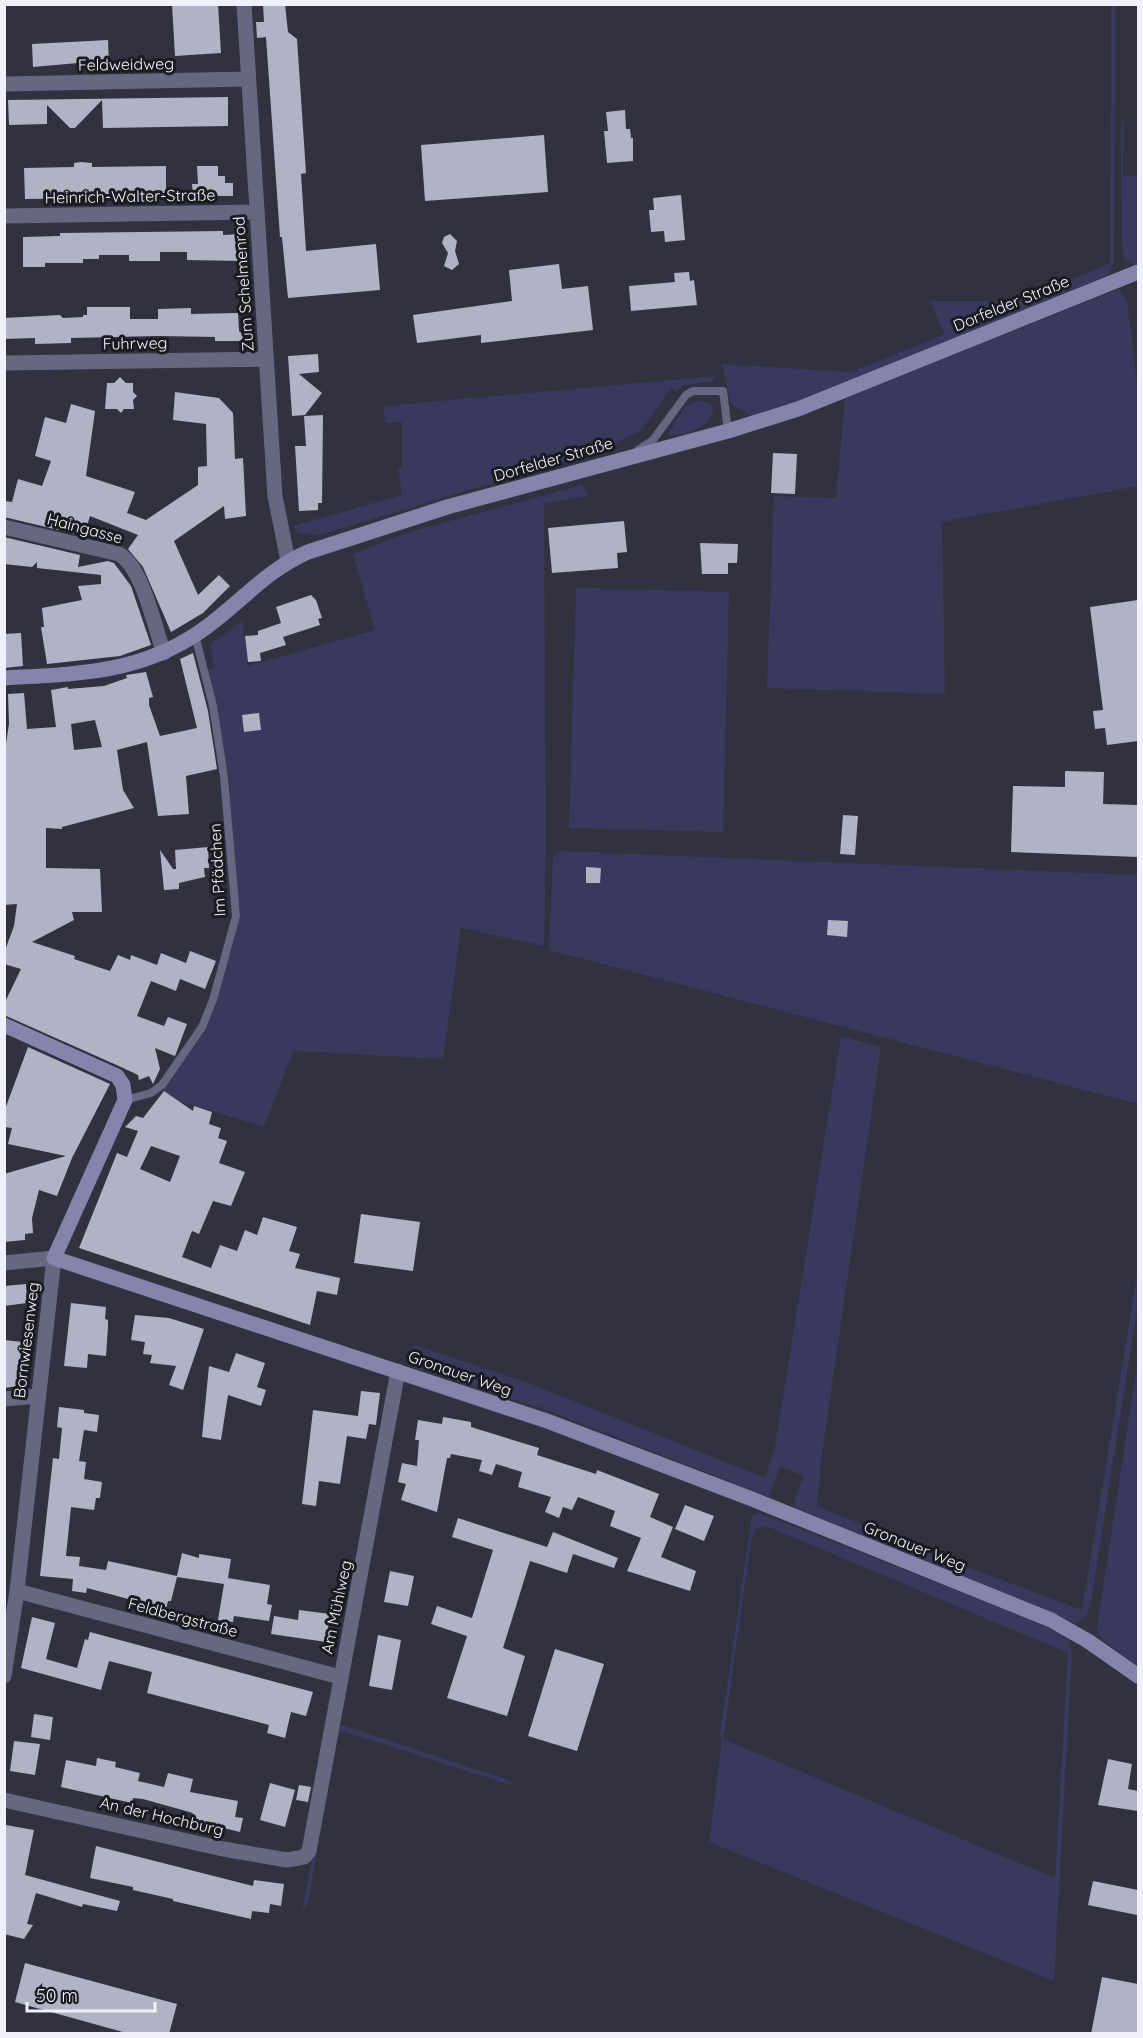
<svg xmlns="http://www.w3.org/2000/svg" width="1143" height="2038" font-family="Quicksand,sans-serif">
<rect width="100%" height="100%" fill="#313140"/>
<path fill="#3a395d" fill-rule="evenodd" d="M1111,5h4l-1,257 -7,14 -312,126 -44,14 -20,-12 -9,-40 129,8 94,-38 -15,-33h94l86,-38z
M1124,121l-1,54 15,1v87l-4,2 -10,-6 -2,-10 -1,-127z
M1119,289l8,11 11,93v93l-196,36 3,172 -178,-6 7,-192 62,2 9,-100z
M714,376v5l-32,5 -6,6 -5,-5c-9,13 -18,29 -29,41 -8,9 -21,8 -28,18l-294,89 -22,-2 -5,-7 109,-31 -4,-27 4,-1v-45l-17,1 -2,-17z
M697,401l13,2 3,6c-1,21 -28,24 -44,27l-1,-2 17,-27z
M582,485l6,11 -44,8 2,339 -2,103 -83,-18 -18,131 -150,-8 -29,76 -85,-26 -17,-12 40,-56 13,-25 23,-86 -9,-146 -21,-106 7,-2 -5,-23 32,-24 6,45 127,-36 -22,-76 60,-23z
M576,588l153,4 -6,240 -154,-4z
M560,851l578,24v229l-589,-154 4,-92z
M841,1036l40,11 -60,414 -4,45 121,50 144,54 56,-341v35l-48,304 -5,9 -9,6 -280,-115 -2,-8 10,-24 -24,-10 -11,31 -222,-87 -132,-42 -5,-18 5,-5 119,40 231,93 10,-31z
M1138,1359v308l-38,-29 -3,-11z
M759,1513l238,93 71,31 4,15 -18,329 -345,-139 13,-103 -2,-3 31,-215 1,-5zM769,1527l299,126 -13,225 -332,-139 28,-197 5,-14z
M338,1724l168,55 11,8 -178,-57 -31,171 -6,12z"/>
<path fill="#b1b2c4" fill-rule="evenodd" d="M172,4h46l3,49 -46,3z
M263,4h22l3,28 9,7 9,134 -5,1 5,77 70,-7 4,46 -92,8 -6,-61h-2l-14,-200 -9,1 -1,-16h8z
M108,40l1,26h-31v-3l-45,4 -1,-23z
M228,97v29l-125,2 -1,-28 -27,28h-5l-23,-23v19l-38,1 -1,-25z
M625,110l1,19h4l1,9h2v23l-26,2 -3,-32h4l-2,-19z
M544,135l4,57 -123,9 -4,-56z
M81,162l11,1v4l74,-1v31l-141,2 -1,-31 50,-1v-4z
M197,166h21v10h7v7h8v13h-40l-1,-12h6z
M681,195l4,45 -20,2 -1,-11 -13,1 -2,-22h5l-1,-12z
M223,231v4l20,-1 1,27 -57,-1v-8h-27v9h-31v-6h-30v4h-16v4h-38v4h-22v-30l37,-1v-3z
M450,234l7,7 -2,10 4,13 -7,6 -8,-4 4,-13 -6,-10 2,-6z
M559,264l3,25 26,-3 5,44 -112,13v-8l-64,8 -4,-28 99,-14 -3,-31z
M689,272l1,9 4,-1 3,25 -66,6 -2,-25 46,-4 -1,-9z
M87,307h43v12h28v-10l33,-1v6l47,-1 1,18 11,10h-35v-4l-57,-1 -87,2v5l-36,1v-6l-31,1v-21l56,-3 3,3 20,-1v-2h4z
M318,354l1,18 -20,2 23,19 -17,22 -13,1 -4,-60z
M120,377l6,6h7v9l4,4 -4,4 1,9h-10l-3,4 -4,-4h-12l2,-26h7z
M175,392l44,6 14,15 2,46 8,-1 3,58 -21,3 -1,-13 -50,35 24,54 21,-20 11,11 -27,27 -32,19 -28,-65 -15,-18 10,-14 -48,-19 -6,20 -80,-19v-16l8,1 6,-23 24,7 9,-25 -16,-5 10,-39 21,6 5,-19 24,7 -9,65 49,16 -8,21 19,7 52,-35v-18l9,-1 -1,-42 -33,-4z
M323,415l-1,88h-4v7l-19,1 -4,-65h11l-2,-30z
M773,453l24,1 -2,40 -24,-1z
M624,521l3,31 -10,1 1,15 -66,5 -4,-45z
M4,537l76,18 -2,12 30,-6 6,2 17,23 20,59 -31,11 -73,8 -6,-37h3l-2,-19 40,-8 -4,-14 23,-2v-9l-64,-7v-6l-5,5 -28,-3z
M700,543l38,1 -1,19h-9v11h-26z
M311,595l5,5 6,18 -4,1 2,6 -37,12 3,8 -26,8 1,8 -13,1 -3,-26 13,-1v-4l23,-8 -5,-16z
M1138,600v141l-31,4 -2,-17 -10,1 -2,-18 10,-1 -13,-103z
M21,633l2,33 -19,2v-34z
M193,653l15,58 9,58 -31,7 3,38 -31,2 -11,-74 -30,8 6,40 11,18 -72,19v2l-16,-1v40l54,1 2,43h-30l2,8 -42,22 43,14 -1,3 36,12 8,-16 12,5 1,-5 26,10 4,-12 25,10 4,-12 26,10 -11,28 -25,-10 -4,12 -25,-10 -14,35 27,10 4,-9 19,7 -12,32 -20,-8 5,21 -7,15 -4,-8 -10,4 -1,-5 -17,-8 -117,-52v-11l17,-35 -17,-5v-11l10,-27 3,-22 -13,1v-149l5,-32 -1,-30 16,-1 3,36 29,-2 -5,-37 17,-3v2l36,-3 23,-8 -1,-3 20,-3 7,25 -4,1v7l11,31 37,-8 -17,-69zM95,720l7,27 -28,3 -3,-26z
M259,713l2,17 -17,2 -2,-17z
M1065,771l39,1 -1,32 35,1v52l-127,-5 2,-66 52,1z
M843,815l15,1 -3,39 -15,-1z
M208,847l1,21h-5l1,9 -26,6v6l-15,1 -4,-40 13,19h3l-1,-19z
M586,867l15,1 -1,15h-14z
M828,920l20,1 -1,16 -20,-2z
M28,1047l82,37 -38,74 -15,38 -18,-6 -7,28 1,15 -8,1v6l-21,2v-68l62,-18 -58,-12 4,-16 -8,-1v-15z
M164,1091l29,20 1,-5 18,6 -3,12 12,4 -3,10 9,3 -8,22 26,9 -14,34 -18,-5 -14,33 -7,-3 -10,26 29,11 9,-23 17,6 8,-21 12,5 6,-18 34,10 -8,24 11,3 -5,14 45,10 -3,17 -20,-4 -7,34 -231,-77 38,-95 10,4 11,-26 -13,-4 11,-11 7,2zM151,1146l29,10 -10,26 -30,-13z
M361,1214l59,8 -7,49 -59,-8z
M26,1284l1,19 -23,3v-20z
M71,1303l35,4 -1,12 3,1v7l-2,29 -18,-2 -1,14 -23,-2z
M135,1315l34,3 35,11 -21,61 -14,-5 7,-19 -26,-3 2,-8 -9,-1 2,-12 -14,-2z
M4,1340l19,2 -4,44 -15,2z
M236,1353l29,10 -8,24 9,3 -5,16 -33,-11 -7,45 -19,-3 7,-71 20,6z
M361,1391l19,2 -4,32 -7,-1 -3,15 -19,-3 -7,48 -21,-3 -3,25 -14,-2 11,-94 45,6z
M59,1407l25,3v3l15,2 -2,17 -13,-2 -5,31 7,1 -2,17 18,3 -2,16h-4l-2,12 -23,-3 -5,49 14,1 -1,9 27,4 2,-9 69,15 5,-23 17,5v-4l32,5 -3,19 42,7 -3,19 5,1 -3,16 -35,-5 -1,6 -15,-2 6,-36 -47,-7 -6,24h-3l-2,8 -79,-21 -1,5 -14,-2 1,-12 -33,-3 13,-118 6,1 3,-31 -5,-1z
M443,1417l28,5v5l68,21 -2,7 59,19 1,-4 62,24 -9,23 23,10 -12,30 35,14 -6,20 -63,-20 14,-33 -31,-12 5,-15 -37,-14 -6,13 -9,-3 -4,11 -14,-6 6,-15 -33,-10 4,-15 -26,-8 -4,11 -13,-4 3,-11 -31,-6 -1,4h-3l-10,54 -36,-12 5,-16 -8,-2 4,-19 15,3 2,-26h-4l3,-20 24,4z
M685,1505l29,11 -10,25 -29,-12z
M458,1518l89,29 6,-15 65,26 -4,10 -41,-14 -6,19 -37,-12 -27,87 22,8 -18,60 -60,-18 20,-62 -36,-12 6,-18 35,12 21,-68 -41,-13z
M390,1571l24,5 -6,30 -24,-4z
M299,1610l31,4 -4,28 -55,-8 3,-18 24,4z
M32,1617l23,6 -9,36 31,9 8,-29 3,1 2,-8 223,60 -7,24 -15,-4 -6,26 -18,-5 2,-8 -122,-32 5,-21 -43,-11 -8,29 -80,-22z
M378,1635l23,5 -9,50 -23,-4z
M555,1649l49,15 -27,87 -49,-15z
M34,1714l19,3 -3,23 -19,-3z
M14,1741l26,3 -5,31 -25,-4z
M97,1758l19,4 -1,5 25,6 -2,8 26,6 4,-14 25,6 -3,13 48,9 -3,16 8,1 -3,14 -53,-13 6,-6 -50,-14 -10,-1 -1,5 -71,-16 5,-27 30,6z
M1108,1759l24,5 -4,25 10,2v20l-40,-6z
M270,1783l25,7 -10,37 -25,-7z
M299,1785l12,2 -3,15 -12,-2z
M6,1825l28,5 -9,45 95,26 -3,10 -34,-7 -1,3 -46,-14 -9,31 6,1 -9,14 -20,-5z
M96,1846l157,40 1,-6 30,4 -3,22 -11,-2 -1,9 -17,-2 -1,8 -78,-18v-2l-40,-9v-3l-43,-9z
M1093,1881l45,9 -1,25 -49,-10z
M25,1963l152,41 -8,30h-39l-115,-32z
M1102,1977l36,7v50h-47z"/>
<g fill="none" stroke-linecap="round" stroke-linejoin="round">
<path stroke="#676781" stroke-width="8" d="M638,450l15,-10 33,-45 7,-4h30l5,40
M125,1100l26,-7 11,-8 40,-58 11,-27 23,-84 -12,-139 -11,-71 -18,-71"/>
<path stroke="#676781" stroke-width="15" d="M244,4l31,492 13,65
M4,84l244,-5
M4,216l252,-4
M4,363l262,-4
M4,527l115,27c24,14 35,72 45,99
M4,1263l50,-5 -37,333 -13,85
M4,1399l34,-3
M17,1591l323,86
M4,1800l219,49 64,11 17,-3 5,-6 89,-480"/>
<path stroke="#8484ad" stroke-width="15" d="M4,678c71,-4 133,-4 194,-45 39,-26 66,-62 110,-81l139,-45 281,-76 70,-22 340,-137
M4,1025l113,51 6,9 2,15 -71,158 493,163 205,78 299,121 37,21 50,35"/>
</g>
<g text-anchor="middle" dominant-baseline="central" stroke-width="6" stroke-linejoin="round" paint-order="stroke">
<g font-size="16" fill="#f0f0fa" stroke="#1a1a21">
<text transform="translate(126 64) rotate(-1)">Feldweidweg</text>
<text transform="translate(130 196) rotate(-1)">Heinrich-Walter-Straße</text>
<text transform="translate(243 284) rotate(-94)">Zum Schelmenrod</text>
<text transform="translate(1011 303) rotate(-22)">Dorfelder Straße</text>
<text transform="translate(135 343) rotate(-1)">Fuhrweg</text>
<text transform="translate(553 459) rotate(-16)">Dorfelder Straße</text>
<text transform="translate(85 528) rotate(15)">Haingasse</text>
<text transform="translate(217 870) rotate(-93)">Im Pfädchen</text>
<text transform="translate(26 1340) rotate(-83)">Bornwiesenweg</text>
<text transform="translate(460 1373) rotate(19)">Gronauer Weg</text>
<text transform="translate(915 1546) rotate(22)">Gronauer Weg</text>
<text transform="translate(336 1607) rotate(-78)">Am Mühlweg</text>
<text transform="translate(183 1617) rotate(15)">Feldbergstraße</text>
<text transform="translate(162 1816) rotate(13)">An der Hochburg</text>
</g>
</g>
<rect width="1143" height="2038" fill="none" stroke="#f0f0fa" stroke-width="12"/>
<path d="M27 2002v9h128v-9" fill="none" stroke="#f0f0fa" stroke-width="3"/>
<text x="36" y="2002" font-size="18" fill="#f0f0fa" stroke="#1a1a21" stroke-width="4.5" paint-order="stroke">50 m</text>
</svg>
